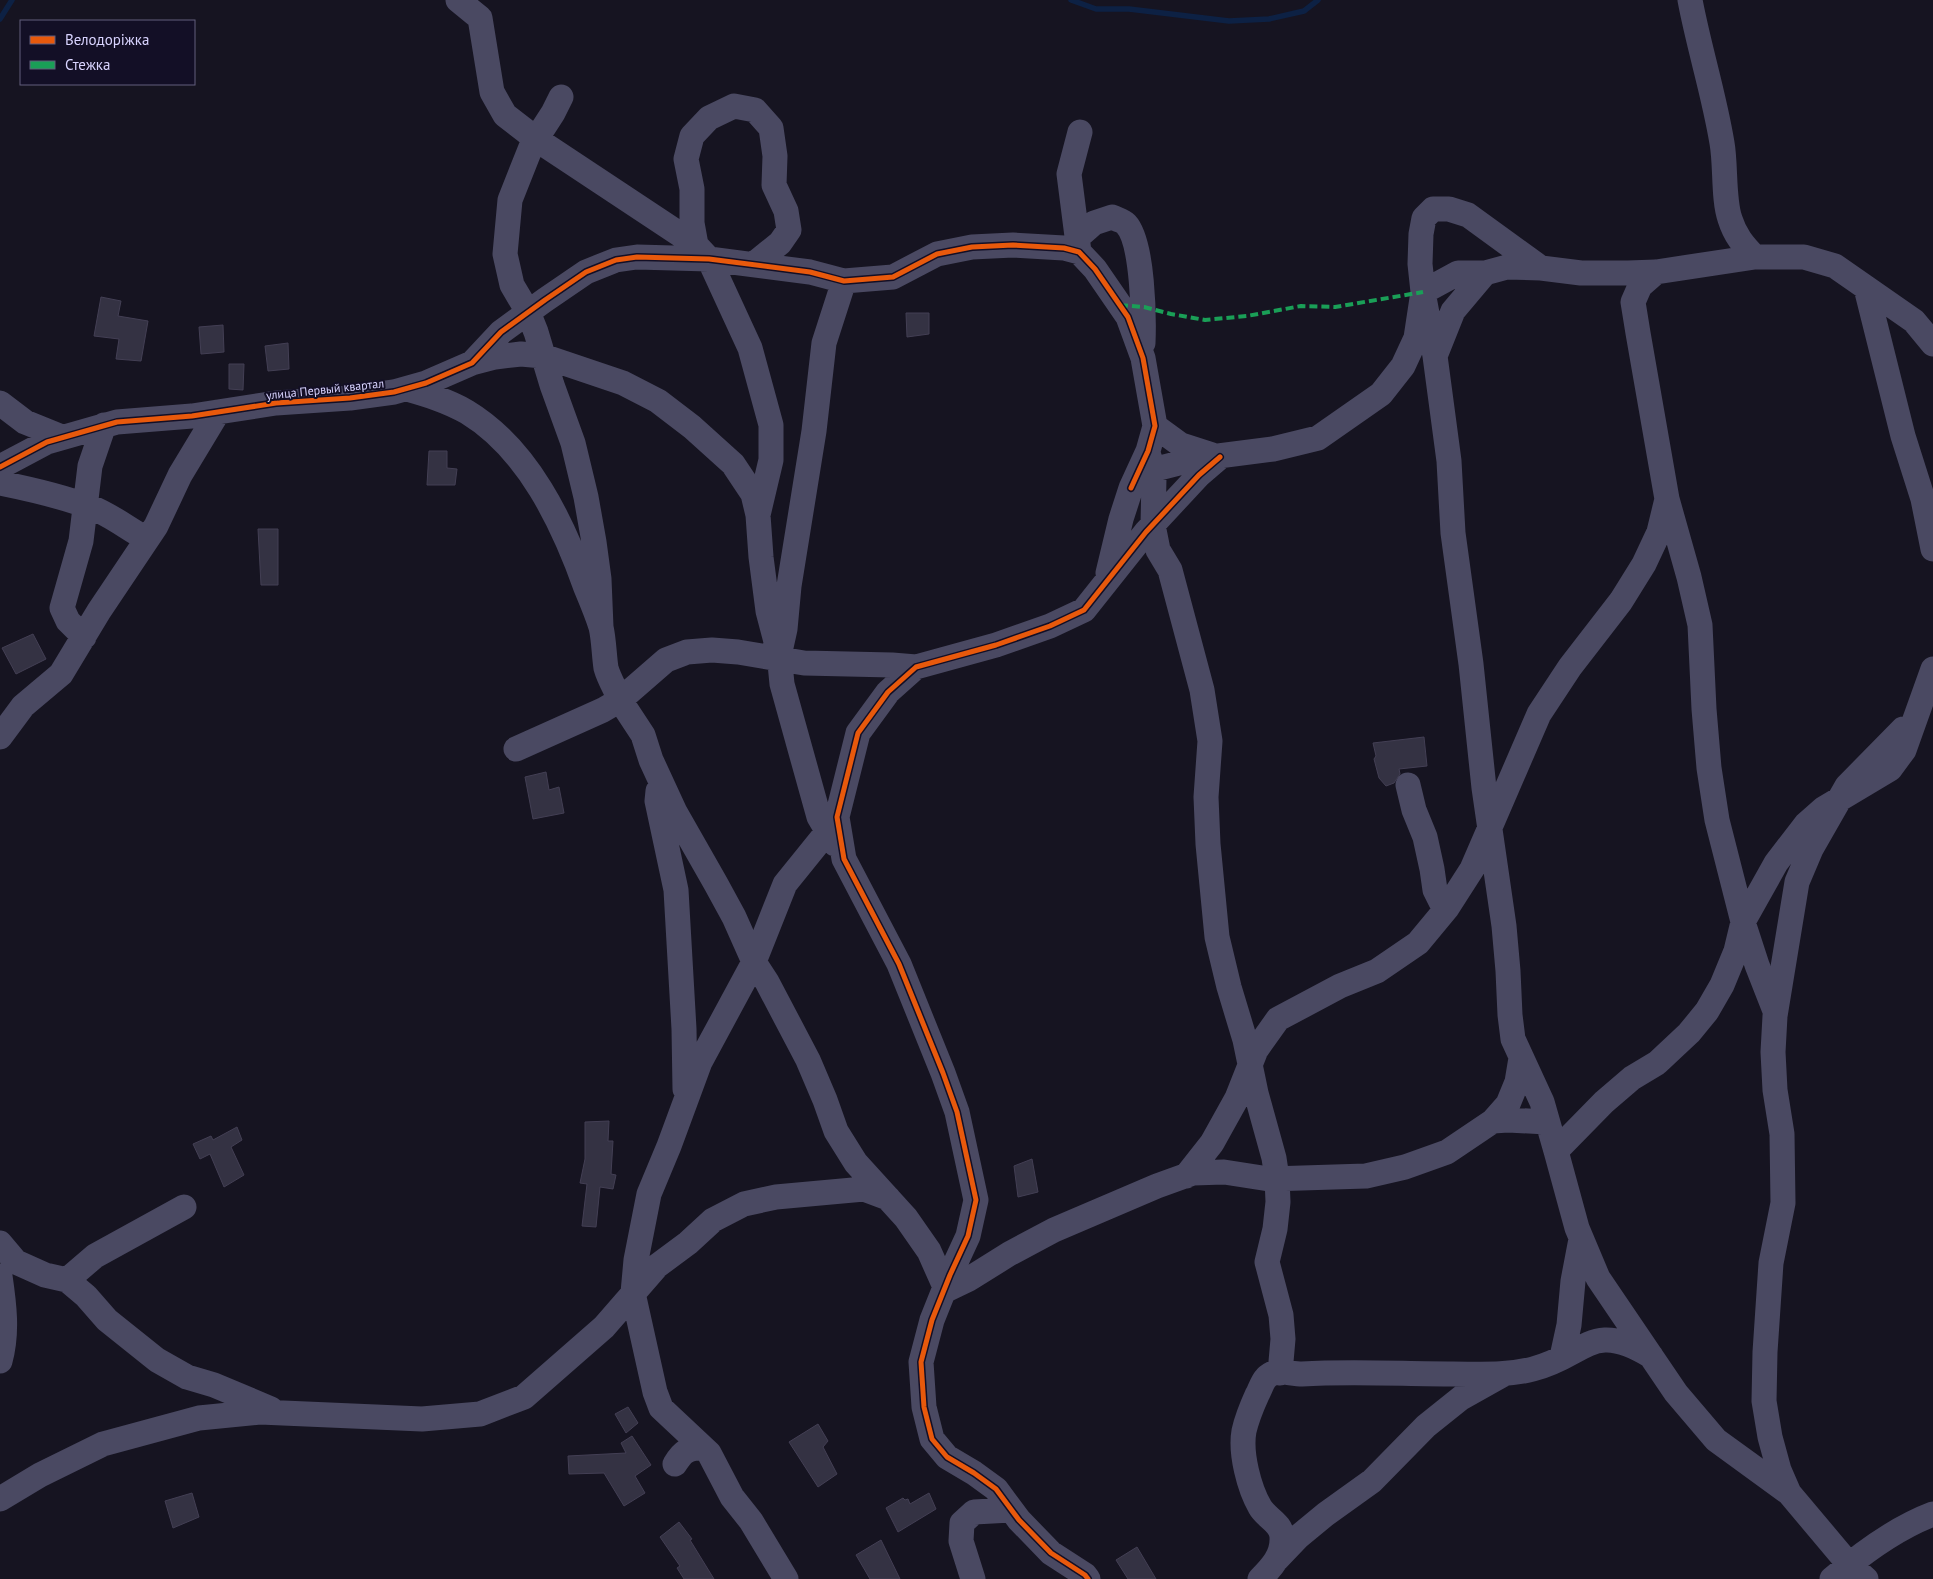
<svg xmlns="http://www.w3.org/2000/svg" width="1933" height="1579" font-family="'PT Sans',sans-serif">
<rect width="100%" height="100%" fill="#161421"/>
<g fill="none" stroke-linecap="round" stroke-linejoin="round">
<path stroke="#0d2144" stroke-width="5.5" d="M1071,0l25,9h33l100,12 40,-2 35,-8 14,-11
M0,19l12,-19"/>
</g>
<path fill="#343243" stroke="#433f54" d="M101,297l20,4 -3,15 30,5 -7,40 -25,-2 3,-20 -25,-3z
M906,313h23v21l-22,3z
M223,325l1,27 -23,2 -2,-27z
M288,343l1,26 -21,2 -3,-25z
M229,364h15l-1,26 -14,-1z
M429,451h18v17l10,1 -2,16h-28z
M258,529h20v56h-17z
M33,634l13,25 -30,15 -14,-26z
M1424,737l3,29 -28,3 1,5 -6,9 -8,3 -7,-8 -5,-19 2,-3 -3,-13z
M546,772l3,18 10,-3 5,26 -31,6 -8,-42z
M609,1121l-1,20h5l-2,33 5,1 -3,14 -13,-2 -4,40 -14,-1 5,-42 -7,-1 5,-24v-37z
M237,1127l5,13 -11,7 13,28 -20,12 -14,-33 -10,5 -7,-15 18,-8 2,4z
M1032,1159l6,33 -20,5 -4,-31z
M628,1407l10,16 -12,10 -11,-19z
M818,1424l10,17 -5,6 14,27 -19,13 -29,-45z
M632,1436l19,29 -16,11 10,17 -21,13 -20,-33 -35,1 -1,-18 58,-3 -5,-10z
M192,1493l7,24 -26,11 -8,-27z
M929,1493l7,16 -38,23 -12,-24 17,-10 2,2 3,-1 2,5z
M679,1522l13,17 -2,1 24,39h-30l-7,-11 3,-2 -20,-29z
M881,1540l19,39h-30l-14,-24z
M1137,1547l19,32h-28l-12,-19z"/>
<g fill="none" stroke-linecap="round" stroke-linejoin="round">
<path stroke="#4a4962" stroke-width="25" d="M458,0l22,18 12,74 13,23 31,24 160,106 13,14 41,89 21,77v35l-13,55
M1690,0c9,48 24,94 32,143 4,22 1,56 8,76 5,16 13,26 25,38
M561,97l-8,16 -22,34 -21,53 -5,54 7,31 16,27 8,20 16,53 21,58 13,54 8,45 5,37 2,48
M1077,238l17,-15 18,-6c4,2 11,4 14,7 17,18 18,94 17,119
M696,245l-4,-22v-34l-6,-30 6,-23 17,-18 25,-12 21,4 16,18 4,28 -1,29 12,26 3,19 -9,13 -26,21
M1079,252l-10,-78 11,-42
M1541,268l-73,-53 -19,-6h-16l-9,9 -3,16 -1,30 3,28 12,64 14,105 4,72 18,131 13,124 20,138 4,45 2,44 3,24 29,63 14,49
M1656,272l-16,14 -7,16 5,31 29,166 22,78 11,48 4,84 5,59 8,52 26,102 14,43 18,46
M1866,288l37,148 20,63 10,50
M1435,356l18,-45 32,-38
M472,363l23,-6 26,-3 22,2 80,27 35,18 34,26 41,37 20,30 5,21 3,42 7,54 11,42 3,31 37,133 16,27
M407,389c21,6 41,12 60,23 61,37 96,111 119,176 5,12 11,26 15,39 3,13 3,28 5,41 3,11 10,22 14,32l-17,10 -87,39
M0,403l25,19 37,15
M1155,426l26,19 31,10
M1149,456l5,22 -1,47 5,25 12,20 32,120 8,51 -4,56 2,47 9,93 12,50 16,53 11,53 18,65 3,20 1,24 -3,27 -8,33 14,53 2,24 -3,34
M0,467l47,-25 70,-20 75,-6 84,-13 74,-5 44,-6 32,-9 46,-20 29,-31 44,-32 41,-28 30,-12 21,-3 72,2 101,13 34,9 49,-4 44,-23 35,-7 41,-2 51,3 15,4 16,17 33,48 15,41 12,68 -7,25 -17,37
M0,483c30,6 61,13 90,24 20,7 38,22 57,32
M1108,573l13,-54 10,-31 13,-12 8,-6 43,-11 78,-10 45,-11 63,-44 22,-28 13,-28 7,-46 35,-19h27l22,-6 34,1 40,5h47l28,-1 99,-15h49l31,9 79,55 19,23
M84,637l-16,-16 -6,-13 19,-67 9,-75 14,-41
M781,647l4,-18 4,-43 25,-155 10,-88 20,-62
M916,667l-24,-2 -88,-2 -66,-11 -26,-2 -25,2 -21,8 -46,40 23,35 8,25 24,52 41,72 18,33 20,45 13,20 41,78 17,40 11,31 20,32 50,55 23,33 16,36
M0,737l23,-31 38,-32 38,-63 57,-85 24,-51 38,-63
M1408,785l6,25 11,27 7,32 3,21 10,20
M658,791l-1,10 19,89 8,139 1,60
M1493,1121l15,-17 9,-22 4,-24
M1186,1176l26,-33 25,-45 19,-48 22,-31 62,-33 37,-15 41,-28 29,-35 25,-39 67,-155 31,-47 51,-66 23,-37 15,-32 8,-33
M0,1243l16,19 29,13 22,5 19,16 21,24 50,40 30,17 27,8 57,24
M0,1276c4,27 8,57 0,85
M67,1280l28,-24 89,-49
M944,1291l25,-12 40,-25 45,-24 103,-44 36,-13 31,-1 45,7 97,-3 39,-9 42,-15 46,-31 15,-1 39,2
M1562,1357l7,-32 4,-44 8,-42
M675,1464c8,-13 13,-16 28,-16
M1789,1493l-73,-53 -40,-47 -78,-115 -21,-50 -21,-77 48,-49 28,-24 25,-15 32,-30 18,-22 15,-26 14,-34 7,-29 33,-59 30,-39 17,-15 67,-40 14,-19 29,-81
M0,1499l40,-24 63,-31 96,-26 61,-6 162,7 58,-5 44,-17 80,-70 53,-61 31,-23 25,-23 31,-16 32,-7 88,-8 24,9
M1277,1559l21,-22 28,-23 46,-33 54,-55 35,-28 41,-23
M786,1579l-35,-58 -19,-24 -23,-44 -48,-45 -6,-16 -22,-99 3,-33 13,-66 20,-48 31,-84 54,-100 31,-78 42,-52 10,-15
M973,1579l-12,-38 1,-18 12,-11 37,-2
M1088,1579l-3,-4 -34,-22 -32,-33 -23,-31 -22,-16 -27,-16 -15,-18 -8,-32 -3,-45 11,-42 18,-45 18,-39 8,-36 -19,-88 -14,-39 -44,-109 -55,-105 -7,-42 21,-84 30,-41 28,-25 80,-22 54,-19 34,-16 62,-78 53,-57 21,-18
M1260,1579c12,-12 23,-24 22,-42 0,-14 -16,-19 -22,-30 -11,-19 -20,-54 -16,-76 3,-13 8,-25 13,-36 3,-5 5,-13 9,-17 1,-2 7,-5 9,-6 8,-1 18,2 27,2 50,-3 101,0 151,0 27,0 53,2 80,-5 53,-13 57,-50 118,-13
M1832,1579c30,-26 64,-51 101,-65
M1866,1579l-19,-17 -58,-69 -10,-23 -9,-33 -6,-36 1,-49 6,-89 12,-60 -1,-69 -7,-44 -2,-38 2,-36 22,-134 14,-33 36,-63 56,-57"/>
<path stroke="#1a9f57" stroke-width="4" stroke-dasharray="8 4" stroke-linecap="butt" d="M1120,305l24,2 27,7 34,6 42,-4 54,-10 34,1 88,-15"/>
<g stroke="#130f26" stroke-width="8">
<path id="cycleway" d="M0,467l47,-25 70,-20 75,-6 84,-13 74,-5 44,-6 32,-9 46,-20 29,-31 44,-32 41,-28 30,-12 21,-3 72,2 101,13 34,9 49,-4 44,-23 35,-7 41,-2 51,3 15,4 16,17 33,48 15,41 12,68 -7,25 -17,37
M1088,1579l-3,-4 -34,-22 -32,-33 -23,-31 -22,-16 -27,-16 -15,-18 -8,-32 -3,-45 11,-42 18,-45 18,-39 8,-36 -19,-88 -14,-39 -44,-109 -55,-105 -7,-42 21,-84 30,-41 28,-25 80,-22 54,-19 34,-16 62,-78 53,-57 21,-18"/>
</g>
<use href="#cycleway" stroke="#e8590c" stroke-width="5"/>
</g>
<g text-anchor="middle" dominant-baseline="central" stroke-width="4" stroke-linejoin="round" paint-order="stroke">
<g font-size="12" fill="#d9d4ff" stroke="#130f26">
<text transform="translate(325 389) rotate(-6)">улица Первый квартал</text>
</g>
</g>
<rect x="20" y="20" width="175" height="65" fill="#130f26" stroke="#625e7d"/>
<rect x="30" y="36" width="25" height="8" fill="#e8590c" stroke="#625e7d"/>
<text x="65" y="45" font-size="15" fill="#d9d4ff">Велодоріжка</text>
<rect x="30" y="61" width="25" height="8" fill="#1a9f57" stroke="#625e7d"/>
<text x="65" y="70" font-size="15" fill="#d9d4ff">Стежка</text>
</svg>
